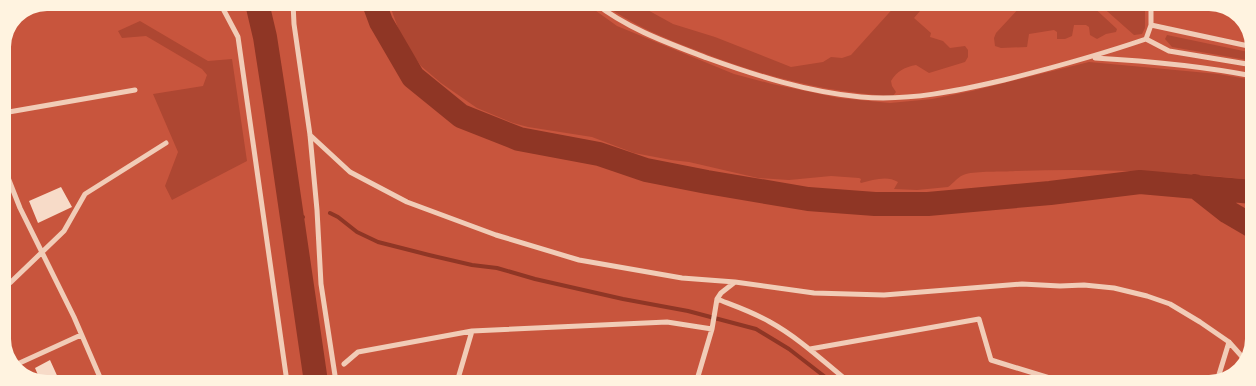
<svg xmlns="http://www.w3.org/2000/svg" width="1256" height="386" font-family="'Open Sans',sans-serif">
<rect width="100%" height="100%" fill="#c8553d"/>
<path fill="#ae4732" d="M389,3h196l32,23 117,48 38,10 67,14 51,5 42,-4 40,-8 117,-29 129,12 35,6v100c-78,-9 -159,-12 -238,-9 -12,1 -39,0 -49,3 -8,2 -12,9 -18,13l-31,3 -23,-1 4,-7c-11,-7 -25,-2 -37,1l-1,-1 1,-3 -2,-1 -28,-2 -42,4 -31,-2 -69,-16 -18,-2 -37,-7 -42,-16 -64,-10 -15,-4 -36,-15 -36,-25 -20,-17 -19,-27z
M602,3h33l38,21 42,13 76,30 32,-5 8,-5 11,1 9,-3 46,-51h14l9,7 -6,7 17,15 -1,4 13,4 7,7 15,-2 3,4v7l-3,5 -36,11 -13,-8c-11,2 -19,6 -25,16l1,5 4,6 -3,4c-66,-3 -131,-20 -192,-44 -35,-13 -69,-27 -99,-49z
M1023,4h67l27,25 -1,3 -10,2 -9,5 -7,-4 -1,-8 -3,-2h-12l-2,11 -7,3h-8v-7l-3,-2 -25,4 -2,13 -26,1 -6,-2 -1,-8 2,-5z
M1099,4h46v24l-3,6 -8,1z
M140,21l68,40 24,-2 15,102 -75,39 -7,-14 13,-34 -25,-58 50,-8 4,-11 -5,-6 -56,-33 -24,2 -4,-7z
M1167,35l86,18v8l-81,-14 -7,-8z"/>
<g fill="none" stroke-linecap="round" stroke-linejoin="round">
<path stroke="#8f3625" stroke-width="4" d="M330,213l8,4 19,15 21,10 51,13 43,10 25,3 38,11 88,20 65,12 68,18 33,20 44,34
M292,218l11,-1"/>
<path stroke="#8f3625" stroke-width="24" d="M257,3l8,34 11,71 40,274
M374,3l7,19 32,55 48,39 58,23 80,15 47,16 61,12 101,17 67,5h53l122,-11 90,-11 113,10
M1195,186l33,26 24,14"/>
</g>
<path fill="#f7dbc8" d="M61,187l11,20 -34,16 -9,-22z
M50,360l10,22h-19l-6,-14z"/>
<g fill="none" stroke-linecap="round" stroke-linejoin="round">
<path stroke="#f1ccb7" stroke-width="5" d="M220,3l18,34 49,345
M293,3l1,21 16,111 7,75 4,74 15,98
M595,3c33,26 73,40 112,55 50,18 101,34 154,39 49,4 96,-6 143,-17 48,-12 95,-25 142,-41l23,12 84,14
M1151,25l102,22
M1146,39l5,-14v-21
M1095,58c53,3 106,8 158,18
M3,113l132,-23
M310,135l40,37 57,30 89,33 83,25 103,18 53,4
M3,165l17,43 54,109 28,65
M3,288l8,-6 53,-51 21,-37 81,-51
M717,299c18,7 36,13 53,23 29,16 54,40 80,61
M810,349l169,-30 12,41 75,23
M344,364l14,-12 114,-21 195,-9 45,7
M13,366l68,-31
M1217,381l12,-39
M457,382l15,-51
M696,383l16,-54 5,-30 4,-6 14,-11 79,11 70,2 138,-11 38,2 24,-1 30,3 33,8 23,8 30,18 29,20 16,18"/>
</g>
<path d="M0 0H1256V386H0ZM47 11H1209A36 36 0 0 1 1245 47V339A36 36 0 0 1 1209 375H47A36 36 0 0 1 11 339V47A36 36 0 0 1 47 11Z" fill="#fff3e0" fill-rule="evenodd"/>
</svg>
